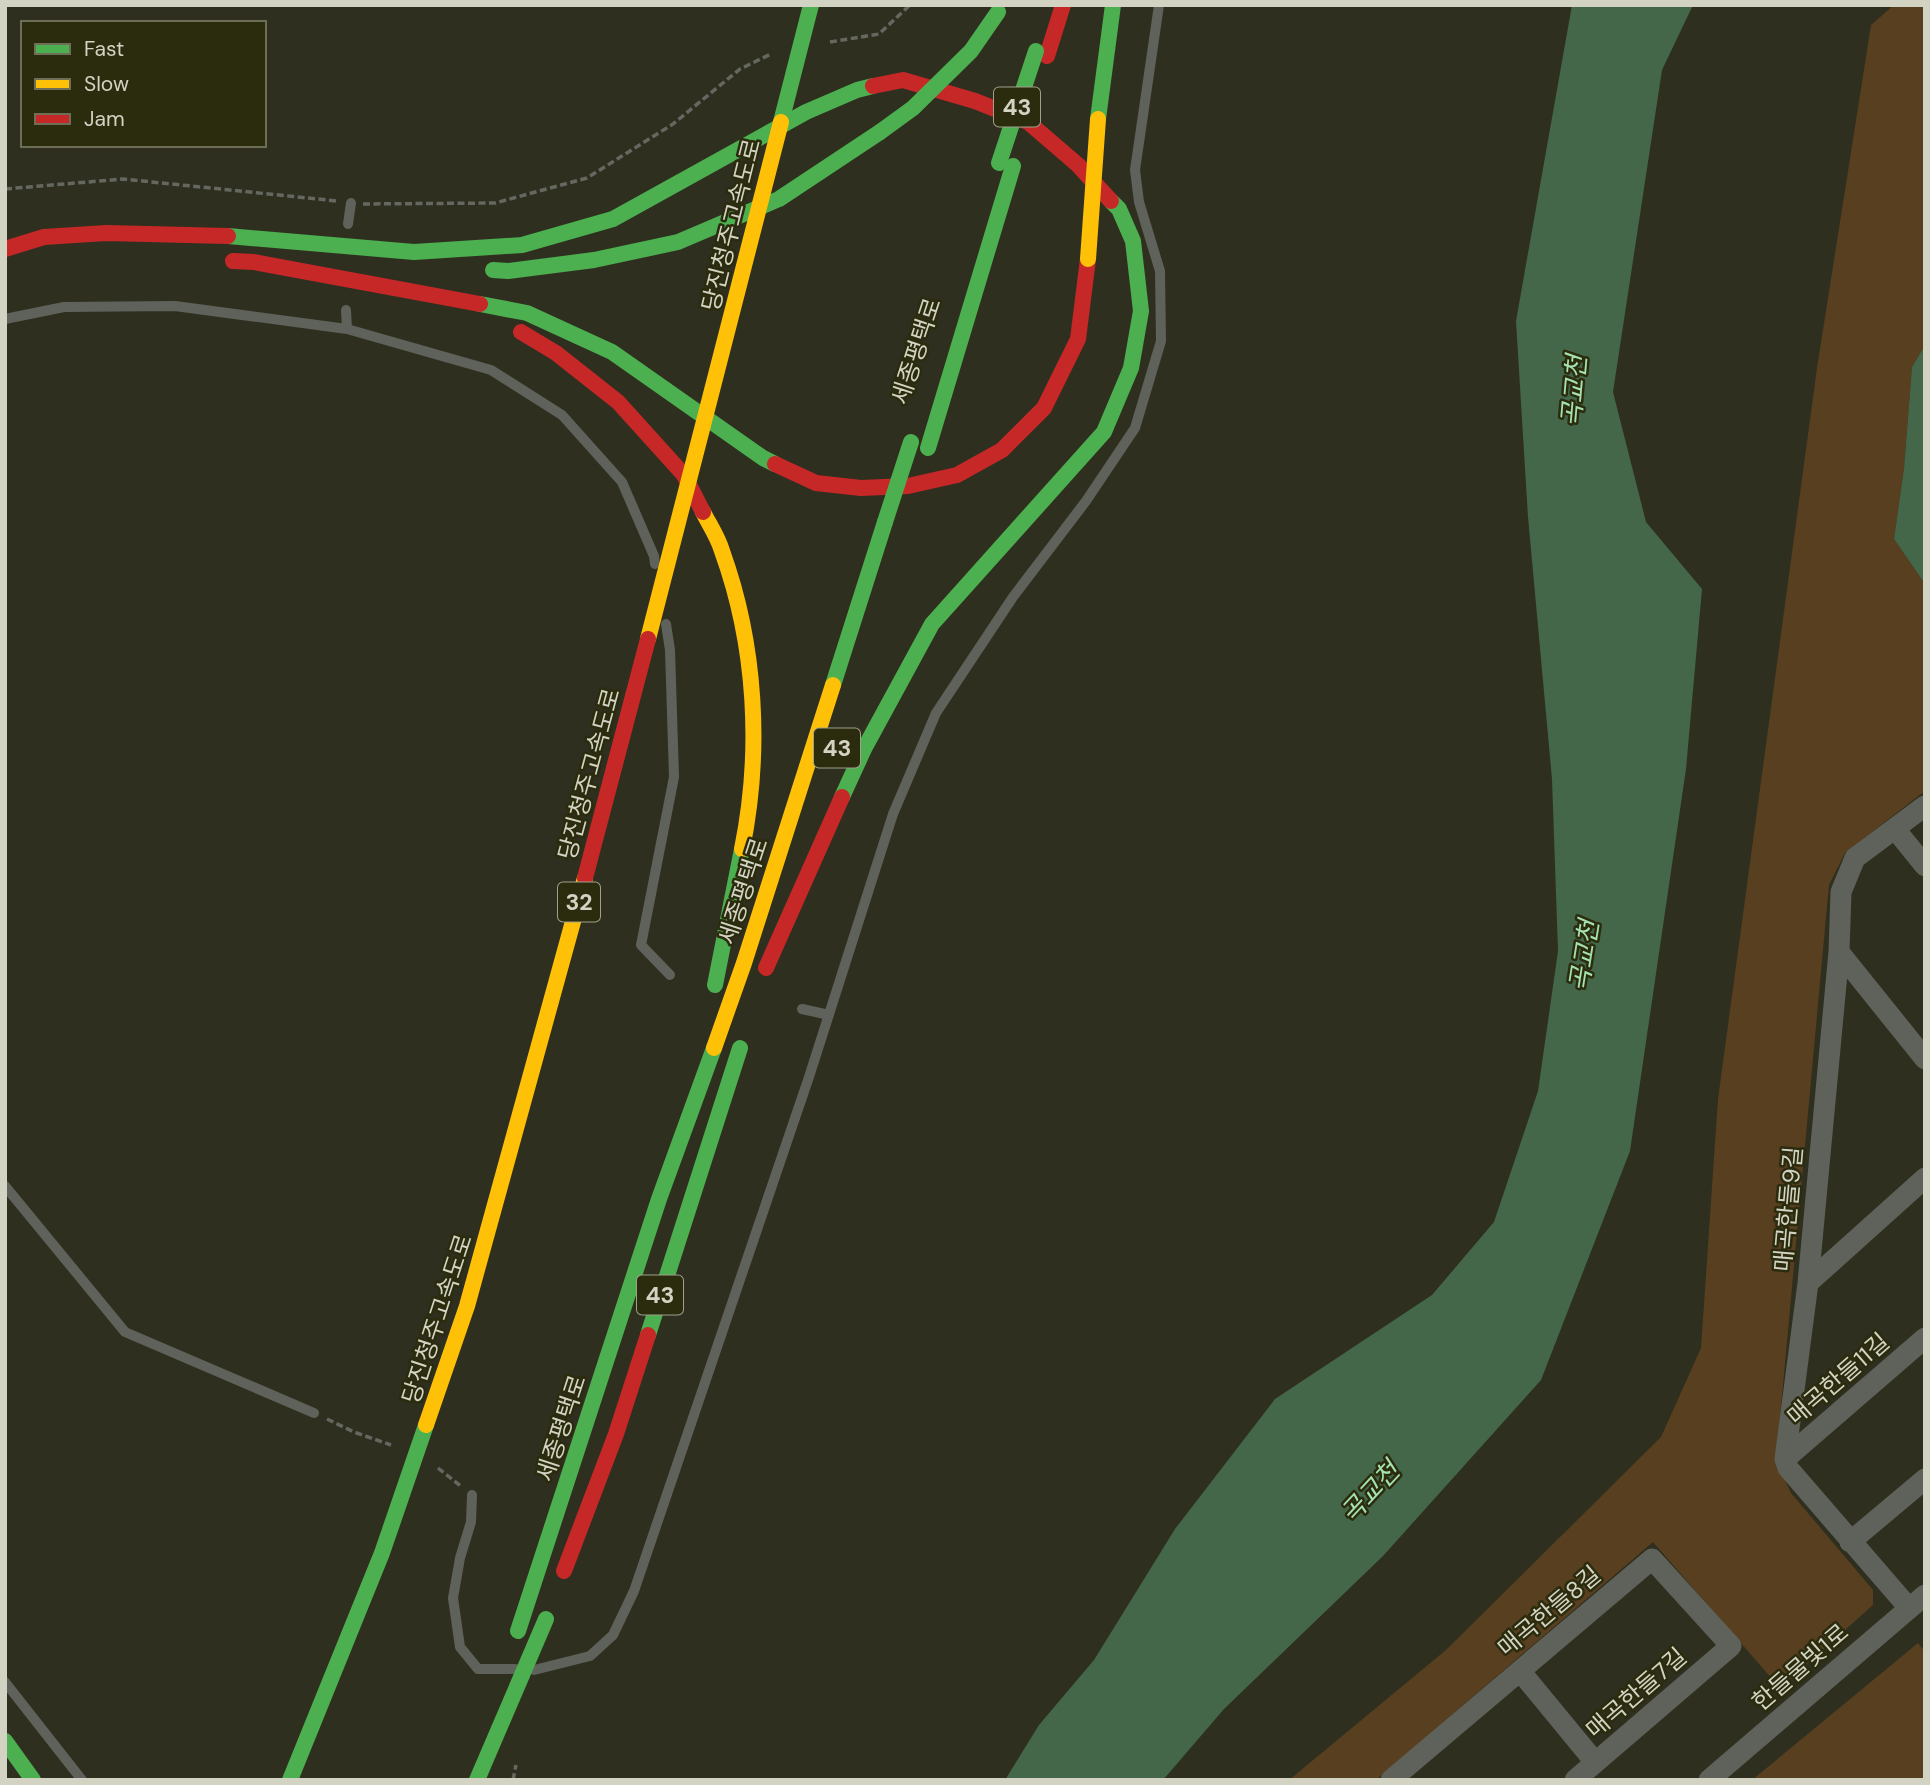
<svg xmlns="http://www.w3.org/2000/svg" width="1930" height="1785" font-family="'DM Sans','Noto Sans KR',sans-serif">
<rect width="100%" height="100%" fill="#2f2f1f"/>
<path fill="#573f20" d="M1894,5h31v340l-13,22 -8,101 -10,71 31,45v207l-80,62 -16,32 -53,576 15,32 82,97v15l-93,83 -127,-146 -277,238h-87l157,-130 215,-213 40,-89 17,-249 99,-731 54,-343z
M1918,1643l7,9v128h-173z"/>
<path fill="#44674a" d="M1572,5h121l-31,65 -49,322 33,130 56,67 -16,180 -56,382 -89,229 -158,176 -159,153 -61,71h-158l34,-55 55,-65 81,-131 100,-130 157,-104 62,-73 44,-131 20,-140 -6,-172 -24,-262 -12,-196z
M1925,345v239l-31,-45 10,-71 8,-101z"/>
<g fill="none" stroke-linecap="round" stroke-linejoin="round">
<path stroke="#656860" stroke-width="3.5" stroke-dasharray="7 3.5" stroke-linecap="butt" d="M830,42l49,-8 31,-29
M5,189l118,-10 214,22
M363,204l132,-1 92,-25 86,-54 67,-55 31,-15
M327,1419l27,13 37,13
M438,1468l24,19
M513,1780l3,-15"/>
<path stroke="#5f625b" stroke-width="10" d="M348,224l3,-21
M346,310l1,19
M5,319l59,-12 111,-1 172,23 144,41 71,45 60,67 32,74 1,8
M666,624l4,26 4,127 -33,168 29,30
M802,1009l27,6
M5,1186l120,146 189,81
M472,1495l-1,27 -11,36 -7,40 7,49 18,22h37
M534,1670l56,-14 23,-21 21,-44 175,-514 84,-263 43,-101 77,-116 73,-96 49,-73 26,-87 -1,-70 -21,-69 -4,-32 24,-165
M5,1682l77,98"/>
<path stroke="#5f625b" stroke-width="21" d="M1895,829l30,37
M1839,952l86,107
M1808,1283l117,-105
M1785,1459l140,-121
M1850,1542l75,-63
M1909,1608l-121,-140 -3,-9 23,-176 31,-331 2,-60 14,-34 70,-52
M1520,1671l75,91
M1391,1780l261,-221 79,87 -156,134
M1709,1780l216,-185"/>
<path stroke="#4caf50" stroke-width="16" d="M1098,119l15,-114
M228,236l186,16 108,-7 91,-26 193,-107 51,-22 16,-4
M493,270l15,1 86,-11 84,-18 101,-43 101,-67
M480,304l47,9 85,39 151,106 12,6
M928,448l85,-282
M833,685l52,-163
M842,797l22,-48 68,-125 172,-192 27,-64 10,-57 -8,-70 -14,-32 -8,-8
M715,985l27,-136
M648,1335l92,-287
M518,1631l141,-432 55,-151
M5,1741l28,39"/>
<path stroke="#ffc107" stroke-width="16" d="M703,512c6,12 15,25 19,39 34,94 40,200 20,298
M714,1048l30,-85 89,-278"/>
<path stroke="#c62828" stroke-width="16" d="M1047,56l16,-51
M873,86l30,-6 72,21 53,21 50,43 33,36
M5,249l39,-12 62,-4 122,3
M233,261l21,1 226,42
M521,332l35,21 62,49 66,73 19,37
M775,464l41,19 45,5 47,-2 49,-11 45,-25 42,-42 34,-69 10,-80
M766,968l76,-171
M564,1571l52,-137 32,-99"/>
<path stroke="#4caf50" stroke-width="16" d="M781,122l30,-117
M880,132l33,-24 58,-57 27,-39
M999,163l37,-112
M885,522l26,-80
M290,1780l92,-227 44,-128
M477,1780l69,-161"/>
<path stroke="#ffc107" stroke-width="16" d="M1088,259l10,-140
M648,639l133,-517
M426,1425l41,-119 118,-428"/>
<path stroke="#c62828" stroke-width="16" d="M585,878l63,-239"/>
</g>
<g text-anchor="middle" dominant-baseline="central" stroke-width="5" stroke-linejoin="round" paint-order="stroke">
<g fill="#2b2b0e" stroke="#a0a18c" stroke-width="2">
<rect x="994" y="87.5" width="46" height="39" rx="5"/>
<rect x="814" y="728.5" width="46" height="39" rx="5"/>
<rect x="558" y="882.5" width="42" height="39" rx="5"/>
<rect x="637" y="1275.5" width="46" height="39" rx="5"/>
</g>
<g font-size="23" font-weight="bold" fill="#d2d3c2">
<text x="1017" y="107">43</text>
<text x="837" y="748">43</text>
<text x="579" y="902">32</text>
<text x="660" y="1295">43</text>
</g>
<g font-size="24" fill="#d2d3c2" stroke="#2b2b0e">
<text transform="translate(731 225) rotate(-76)">당진청주고속도로</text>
<text transform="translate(916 351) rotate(-72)">세종평택로</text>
<text transform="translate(589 774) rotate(-75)">당진청주고속도로</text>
<text transform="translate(743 891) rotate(-72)">세종평택로</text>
<text transform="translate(1788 1209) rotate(-85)">매곡한들9길</text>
<text transform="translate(437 1319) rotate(-72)">당진청주고속도로</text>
<text transform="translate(1838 1379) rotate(-41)">매곡한들11길</text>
<text transform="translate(561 1428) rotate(-72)">세종평택로</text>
<text transform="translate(1549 1611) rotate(-40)">매곡한들8길</text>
<text transform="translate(1800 1667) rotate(-41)">한들물빛1로</text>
<text transform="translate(1636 1693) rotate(-41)">매곡한들7길</text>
</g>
<g font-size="26" font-style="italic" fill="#a4e3b1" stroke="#2b2b0e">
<text transform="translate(1574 391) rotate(-85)">곡교천</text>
<text transform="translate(1584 956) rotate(-81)">곡교천</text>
<text transform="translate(1370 1492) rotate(-47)">곡교천</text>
</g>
</g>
<rect width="1930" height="1785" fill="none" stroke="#d2d3c2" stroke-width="14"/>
<rect x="21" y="21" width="245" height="126" fill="#2b2b0e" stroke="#6e6e56" stroke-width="2"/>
<rect x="35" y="44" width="35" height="10" fill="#4caf50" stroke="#6e6e56" stroke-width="2"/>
<text x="84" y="56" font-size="21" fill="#d2d3c2">Fast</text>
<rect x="35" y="79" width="35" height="10" fill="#ffc107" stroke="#6e6e56" stroke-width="2"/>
<text x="84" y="91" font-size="21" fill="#d2d3c2">Slow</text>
<rect x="35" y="114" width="35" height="10" fill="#c62828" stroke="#6e6e56" stroke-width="2"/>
<text x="84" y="126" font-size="21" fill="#d2d3c2">Jam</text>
</svg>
